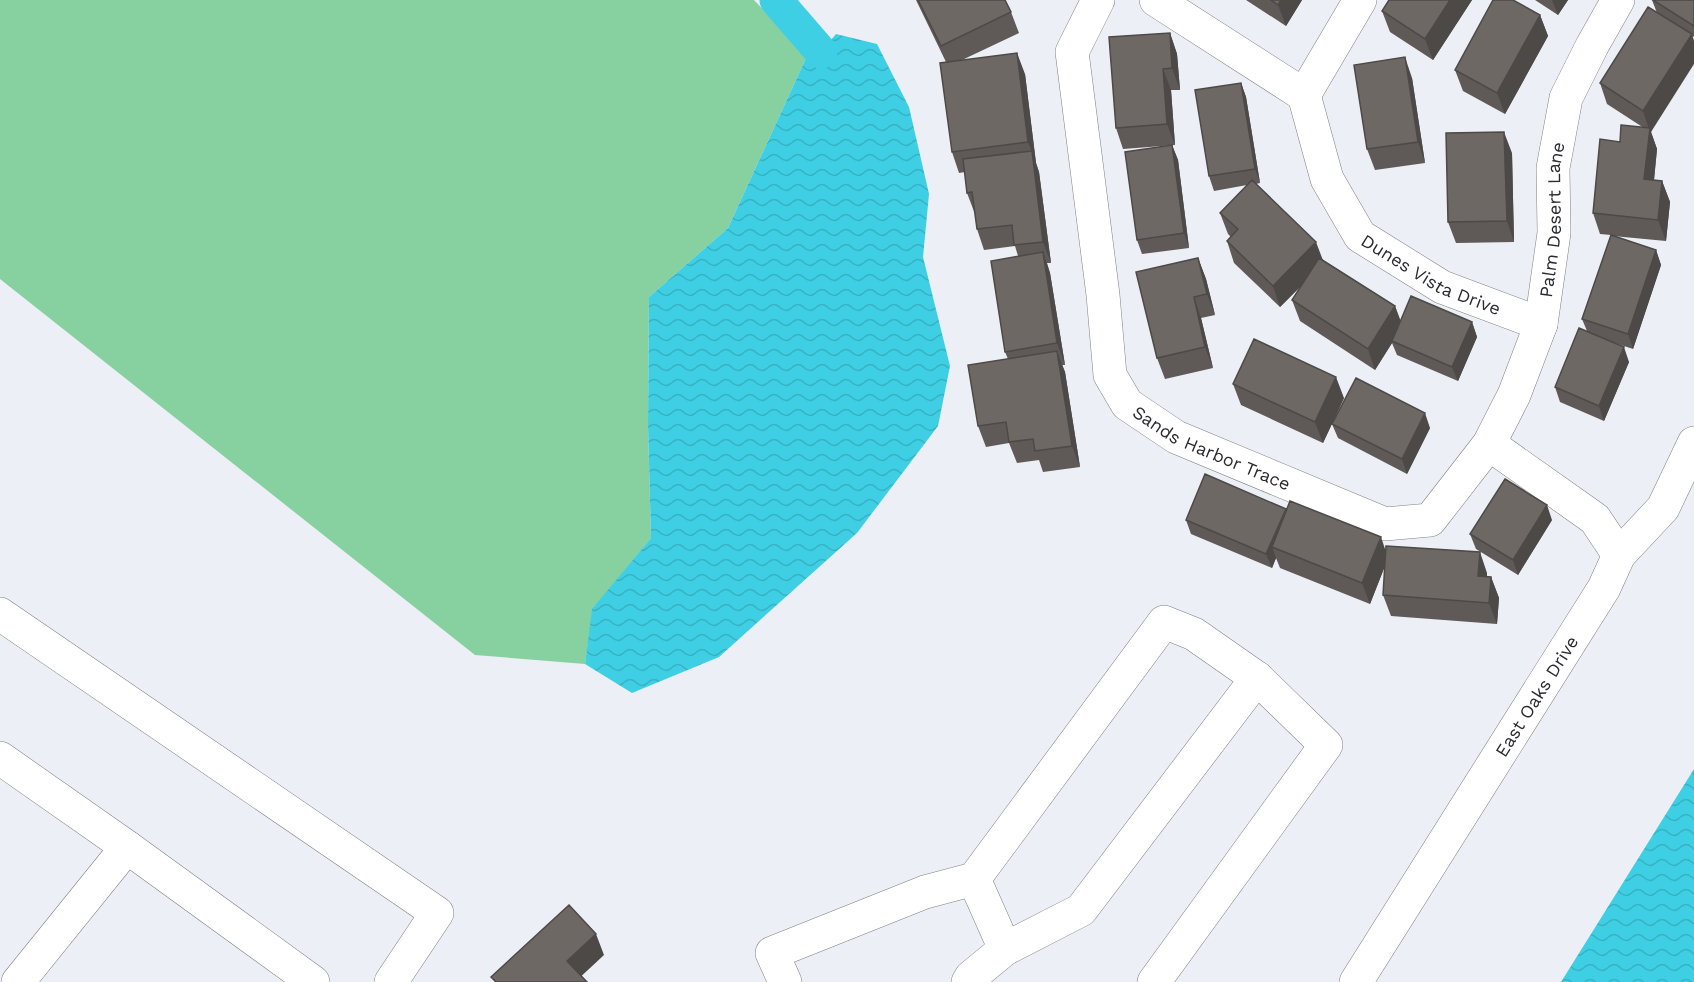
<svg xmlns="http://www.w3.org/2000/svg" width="1694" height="982" font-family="'Work Sans',sans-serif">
<defs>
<pattern id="water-waves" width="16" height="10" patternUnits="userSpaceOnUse" patternTransform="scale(1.5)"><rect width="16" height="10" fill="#3ecfe4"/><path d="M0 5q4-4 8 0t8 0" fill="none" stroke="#37b2c4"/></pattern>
</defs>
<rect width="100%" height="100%" fill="#eceff5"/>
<path fill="#87d1a1" d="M0,0h754l53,56 -79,172 -79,69 -1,128 3,113 -58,71 -8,55 -110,-9 -475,-376z"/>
<path fill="url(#water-waves)" d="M836,34l41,10 32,63 20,87 -6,63 27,109 -12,60 -81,107 -138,124 -87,36 -47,-29 7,-55 59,-71 -3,-113 1,-128 79,-69 79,-172 14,-4z
M1694,769v213h-133z"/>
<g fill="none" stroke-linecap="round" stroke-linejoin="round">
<path stroke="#3ecfe4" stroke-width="33" d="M776,0l45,52"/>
<g stroke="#7f8187" stroke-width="34">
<g id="minor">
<path id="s1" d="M1098,0l-26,52 31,243 7,80 17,29 49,33 209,87 45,-4 59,-76 25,-49 27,-71 13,-91 -1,-65 13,-70 26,-52 26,-46"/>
<path id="s2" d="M1156,0l148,95 23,84 33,57 82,51 99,37"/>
<path d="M1304,95l56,-95"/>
<path d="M1619,555l44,-47 31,-65"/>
<path d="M0,614l437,299 -46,69"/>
<path d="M0,758l127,89 186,135"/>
<path d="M974,879l31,70"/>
<path d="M18,982l109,-135"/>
<path d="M785,982l-13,-29 153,-61 49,-13 190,-257 30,12 63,44 69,67 -172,237"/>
<path d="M968,982l3,-5 34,-28 76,-39 176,-232"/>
<path id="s3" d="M1356,982l248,-394 15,-33 -24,-36 -106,-75"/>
</g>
</g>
<use href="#minor" stroke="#fff" stroke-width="33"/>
</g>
<path fill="#5f5957" d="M916,0h89l6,12 8,21 -57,27 63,14 11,89 3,9 12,91h-4l3,10 15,92h-3l3,7 15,95 -37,5 -4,-12 -22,3 -8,-20 -23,4 -8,-21 30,-67 -3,-7 13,-96 -3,-10 -31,4 -7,-21 -2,-15 -8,-21 -2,-21 -6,1 -7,-21 -6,-90z
M1246,0h56l-16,26z
M1389,0h83l-39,60 -43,-28 -8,-21z
M1535,0h33l-10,15z
M1652,0h42v37l-2,-1 -41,96 6,17 -3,31 8,1 8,21 -4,39 -53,-5 43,14 5,15 -28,84 -24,-8 20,21 -25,59 -44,-19 -5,-15 32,-56 -5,-12 29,-84 -11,-1 -7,-21 27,-71 24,-14 -37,-24 -7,-21 57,-70z
M1540,15l8,21 -43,78 -42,-23 -8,-21z
M1170,33l7,21 3,36h-9l4,55 -52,4 -7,-21z
M1412,78l13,85 -50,7 -8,-21z
M1241,83l5,14 14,86 -4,1 67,76 72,46 5,15 72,1 5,15 -19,44 -61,-26 -5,-12 -17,27 -75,-49 -8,-21 10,-15 -22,22 -46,-44 -7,-22 4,-4 -3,-3 -8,-21 27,-28 -33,6 -5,-15z
M1172,145l6,15 11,88 -47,6 -5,-14z
M1512,153l2,89 -58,1 -8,-21z
M1198,258l8,21 9,36 -14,3 12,50 -48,11 -8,-21z
M1233,384l111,14 -21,45 -82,-38z
M1332,424l98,4 -23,46 -69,-36z
M1286,509v2l100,41 101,21v4h4l8,21 -2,26 -106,-8 -8,-21 2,-29 -15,38 -90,-36 -4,-10 -4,10 -81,-34 -5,-14z
M1552,520l-34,55 -42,-26 -6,-15z"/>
<path fill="#4d4947" d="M1281,0h21l-16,26 -8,-21z
M1450,0h22l-39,60 -8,-21z
M1552,0h16l-10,15z
M1540,15l8,21 -43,78 -8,-21z
M1170,33l7,21 3,36 -8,-22z
M1692,34l2,7v23l-43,68 6,17 -5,51 -8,-21 5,-50 -6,-18z
M1017,53l8,21 11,89 3,9 12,91 -8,-21 -11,-90 -4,-10z
M1405,57l7,21 13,85 -7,-21z
M1163,69l8,21 4,55 -8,-21z
M1241,83l5,14 14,86 -5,-14z
M1504,132l8,21 2,89 -7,-21z
M1172,145l6,15 11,88 -5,-15z
M1662,181l8,21 -4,39 -8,-21z
M1316,242l8,21 -44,44 -7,-21z
M1656,250l5,15 -28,84 -5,-15z
M1043,252l7,21 15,92 -8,-22z
M1198,258l8,21 9,36 -8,-21z
M1194,297l7,21 12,50 -8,-21z
M1395,306l8,21 -11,14v2l-17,27 -7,-21z
M1472,322l5,15 -19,44 -6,-14z
M1624,347l5,15 -25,59 -5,-15z
M1057,351l8,21 15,95 -8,-21z
M1336,377l8,21 -21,45 -8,-21z
M1425,413l5,15 -23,46 -5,-15z
M1547,505l5,15 -34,55 -5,-15z
M1286,509l5,14 -19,24 4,11 -4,10 -6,-14z
M1381,537l7,21 -18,46 -8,-21z
M1480,552l7,21 -1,24 -8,-21z
M1491,577l8,21 -2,26 -8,-21z
M596,934l8,21 -29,27 -8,-21z"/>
<path fill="#6e6865" stroke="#4d4947" stroke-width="1.5" d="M918,0h87l6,12 -70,34z
M1271,0h10l-3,5z
M1389,0h61l-25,39 -43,-28z
M1493,0h20l27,15 -43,78 -42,-23z
M1653,0h41v26z
M1648,7l44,27 -49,77 -43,-28z
M1170,33l2,35 -9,1 4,55 -51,4 -7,-91z
M1017,53l11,89 -76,10 -12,-89z
M1405,57l13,85 -51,7 -13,-84z
M1241,83l14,86 -46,7 -14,-86z
M1621,125l29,3 -6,51 18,2 -4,39 -65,-7 7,-74 20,3z
M1504,132l3,89 -59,1 -2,-89z
M1172,145l12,88 -47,7 -12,-88z
M1032,151l11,91 -29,3 -2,-20 -35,4 -5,-37 -5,1 -4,-34z
M1252,180l64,62 -43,44 -46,-45 11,-12 -18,-16z
M1611,235l45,15 -28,84 -46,-15z
M1043,252l14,91 -52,9 -14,-91z
M1198,258l9,36 -13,3 11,50 -48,11 -21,-86z
M1319,258l76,48 -27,43 -76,-49z
M1411,296l61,26 -20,45 -60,-26z
M1579,328l45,19 -25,59 -44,-19z
M1254,339l82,38 -21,45 -82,-38z
M1057,351l15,95 -37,5 -2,-12 -24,3 -3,-20 -28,4 -10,-61z
M1356,378l69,35 -23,46 -70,-35z
M1205,474l81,35 -20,45 -80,-34z
M1505,479l42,26 -34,55 -43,-26z
M1290,501l91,36 -19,46 -90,-36z
M1386,546l94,6 -2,24 13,1 -2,26 -106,-8z
M569,905l27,29 -29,27 20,21h-91l-5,-5z"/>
<g text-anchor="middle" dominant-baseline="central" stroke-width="6" stroke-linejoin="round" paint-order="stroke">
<g font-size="18" fill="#2a2b2e" stroke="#fbfcff">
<text stroke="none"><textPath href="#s1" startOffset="1080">Palm Desert Lane</textPath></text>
<text stroke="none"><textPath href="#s2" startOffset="410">Dunes Vista Drive</textPath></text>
<text stroke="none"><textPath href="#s1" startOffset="513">Sands Harbor Trace</textPath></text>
<text stroke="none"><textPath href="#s3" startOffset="338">East Oaks Drive</textPath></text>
</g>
</g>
</svg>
